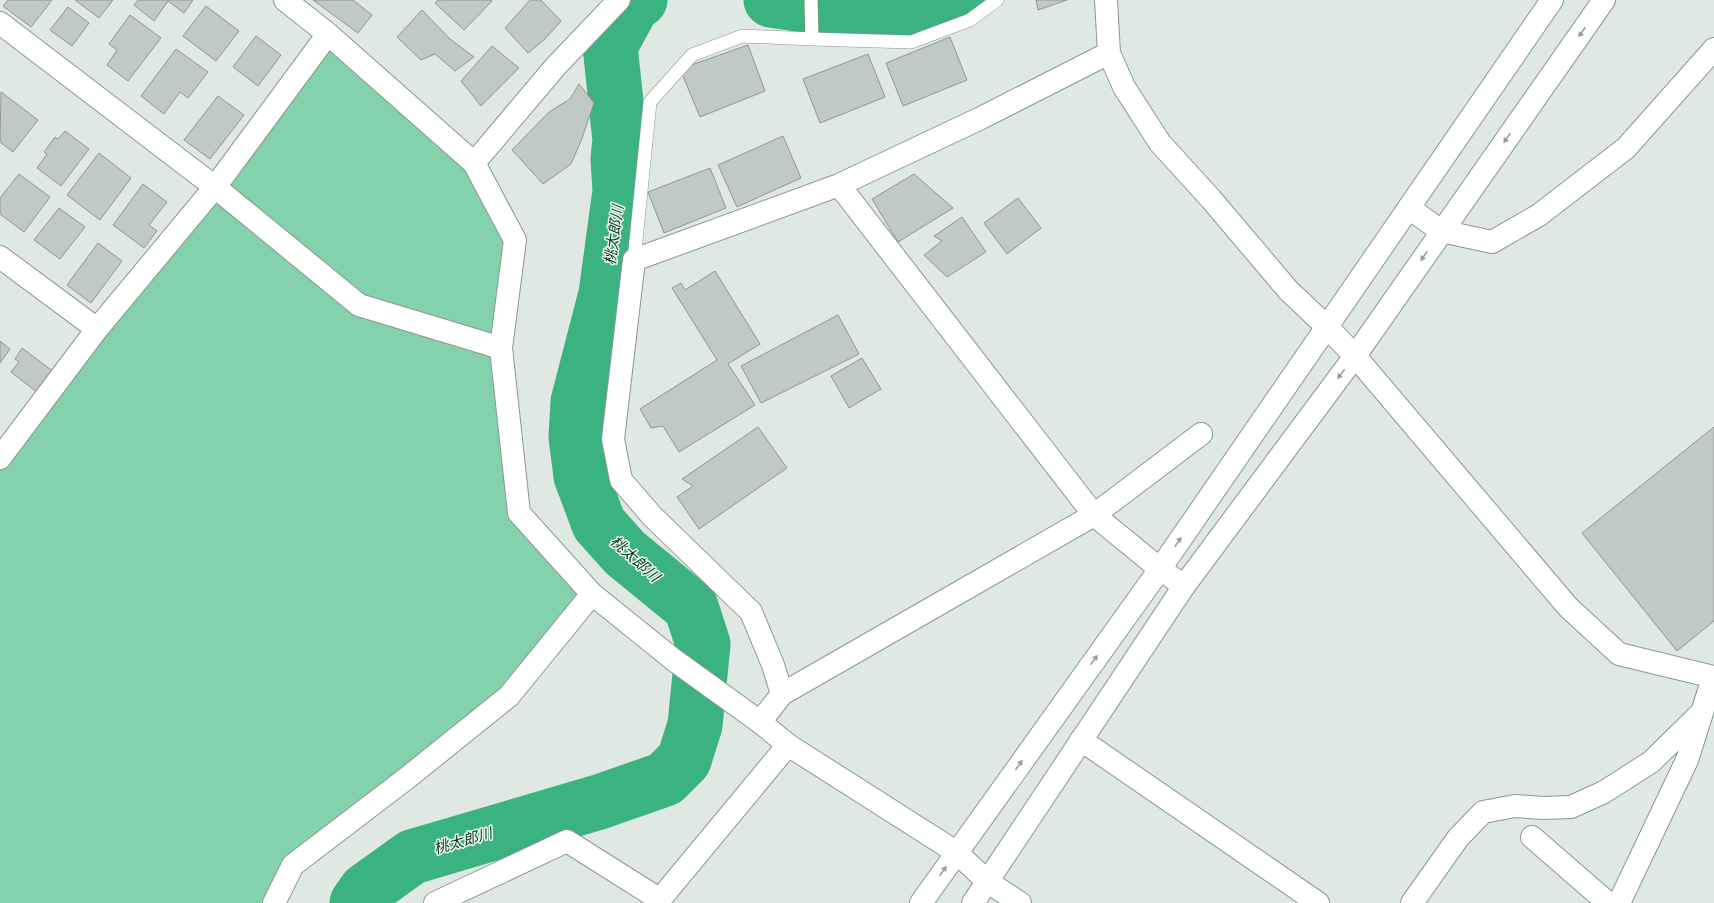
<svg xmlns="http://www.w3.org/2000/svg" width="1714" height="903" font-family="Signika,'Noto Sans JP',sans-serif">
<rect width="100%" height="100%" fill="#e0e8e4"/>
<path fill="#84d2ac" d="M328,34l146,129 41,77 -14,108 18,165 73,81 -83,102 -216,169 -19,38h-274v-444z"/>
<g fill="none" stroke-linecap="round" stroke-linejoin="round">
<path stroke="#3bb381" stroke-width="55" d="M771,0l113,17 74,-17
M357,903l9,-13 46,-33 187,-55 66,-23 19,-19 11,-35 8,-81 -12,-37 -66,-54 -26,-29 -18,-48 -5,-39 2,-35 28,-108 14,-103 -2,-32 2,-19 -10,-94 24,-44 6,-2"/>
</g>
<path fill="#c1c9c4" stroke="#909793" d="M8,0h44l-21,27 -28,-21z
M75,0h38l-14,18z
M138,0h55l-9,13 -16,-12 -14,20 -20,-16z
M313,0h40l19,15 -14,18z
M438,0h53l1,1 -28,29 -29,-27z
M530,0h11l20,21 -16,18 -17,14 -23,-25z
M1036,0h31l-29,10z
M206,6l33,25 -23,30 -33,-25z
M68,7l21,16 -17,23 -22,-16z
M422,10l28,29 24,18 -19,14 -20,-17 -14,6 -24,-23z
M130,15l31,23 -33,43 -21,-16 10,-15 -8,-6z
M256,36l25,19 -23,31 -25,-19z
M950,37l17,43 -64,26 -17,-43z
M748,45l17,46 -65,26 -20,-48z
M492,46l27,22 -38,38 -20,-25z
M176,49l32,23 -20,26 -8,-6 -16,22 -23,-18z
M868,54l17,43 -65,26 -17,-44z
M579,84l15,19 -13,38 -10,23 -28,20 -31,-34 37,-38 21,-13z
M1,92l37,28 -25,32 -13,-10z
M218,96l26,19 -34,44 -26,-19z
M65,131l24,18 -28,37 -24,-18 10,-14 -3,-2 11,-15 3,2z
M783,136l18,42 -64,29 -19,-42z
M99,153l32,25 -31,42 -33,-25z
M710,168l16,40 -62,25 -16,-41z
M19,174l31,23 -26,35 -24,-18v-16z
M914,174l39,34 -55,34 -26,-43z
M143,184l24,18 -18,23 8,6 -13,17 -31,-23z
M1018,198l23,30 -34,26 -23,-31z
M59,208l26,19 -25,32 -26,-19z
M962,217l24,35 -39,25 -23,-22 18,-14 -8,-5z
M98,243l24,18 -31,42 -24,-18z
M715,271l45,73 -32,20 27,41 -76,47 -16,-26 -12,2 -11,-19 77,-49 -45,-72 9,-5 4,7z
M838,315l21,39 -98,49 -20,-37z
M0,341l10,8 -10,14z
M22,348l32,24 -16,21 -27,-21 8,-10 -4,-3z
M862,358l19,31 -32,19 -18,-32z
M758,427l29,41 -88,61 -22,-32 16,-11 -11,-7z
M1714,427v194l-37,30 -95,-118z"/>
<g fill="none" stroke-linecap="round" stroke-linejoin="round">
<g stroke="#8e9692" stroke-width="14">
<path id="lane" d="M812,39l99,3 59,-22 27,-20
M634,260l16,-158 42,-47 50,-19 70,3 -1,-39"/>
</g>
<g stroke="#8e9692" stroke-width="24">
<path id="street" d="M285,0l43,34 146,129 41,77 -14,108 18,165 73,81 82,66
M1106,0l3,53 15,34 36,56 51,56 77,91 38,36 29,30 213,251 51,47 95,23
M0,23l215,164 144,118 142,43
M474,163l82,-97 63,-66
M839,185l255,330 66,54 24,17
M1409,208l32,23 51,11 47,-27 87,-67 88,-99
M0,257l97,72
M0,458l97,-129 118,-142 113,-153
M782,694l-9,-29 -22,-53 -99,-96 -31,-36 -8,-41 21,-179 205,-75 142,-67 128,-65
M760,722l22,-28 312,-179 107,-81
M1081,740l237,163
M1532,837l76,66
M274,903l19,-38 114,-87 102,-82 83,-102
M435,903l132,-62 92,58
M657,903l131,-158
M1412,903l46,-65 25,-26 32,-6 28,2 28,-1 33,-15 47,-30 51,-50
M1619,903l68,-143 26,-82"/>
</g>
<g stroke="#8e9692" stroke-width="24">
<path id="secondary" d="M674,660l86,62 28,23 168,107 32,30 32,21
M921,903l239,-334 392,-569
M973,903l211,-317 171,-230 249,-356"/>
</g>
<use href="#lane" stroke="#fff" stroke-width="13"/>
<use href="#street" stroke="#fff" stroke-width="22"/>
<use href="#secondary" stroke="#fff" stroke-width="22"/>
</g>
<defs><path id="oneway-solid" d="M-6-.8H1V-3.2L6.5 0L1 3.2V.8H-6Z"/></defs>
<g fill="#9c9d9c">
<use href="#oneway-solid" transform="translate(1582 32) rotate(125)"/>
<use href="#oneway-solid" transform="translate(1507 138) rotate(125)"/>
<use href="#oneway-solid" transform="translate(1424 256) rotate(125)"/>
<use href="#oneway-solid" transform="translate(1341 374) rotate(127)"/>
<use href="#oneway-solid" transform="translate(1178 542) rotate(-55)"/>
<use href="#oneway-solid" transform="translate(1094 660) rotate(-54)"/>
<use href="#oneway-solid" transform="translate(1019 765) rotate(-54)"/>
<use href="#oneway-solid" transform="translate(943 871) rotate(-55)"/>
</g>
<g text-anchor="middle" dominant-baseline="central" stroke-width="3" stroke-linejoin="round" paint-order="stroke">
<g font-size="15" font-style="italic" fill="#063a26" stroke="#eef6f1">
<text transform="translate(614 235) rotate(-82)">桃太郎川</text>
<text transform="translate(635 559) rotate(42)">桃太郎川</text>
<text transform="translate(463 841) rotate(-16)">桃太郎川</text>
</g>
</g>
</svg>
